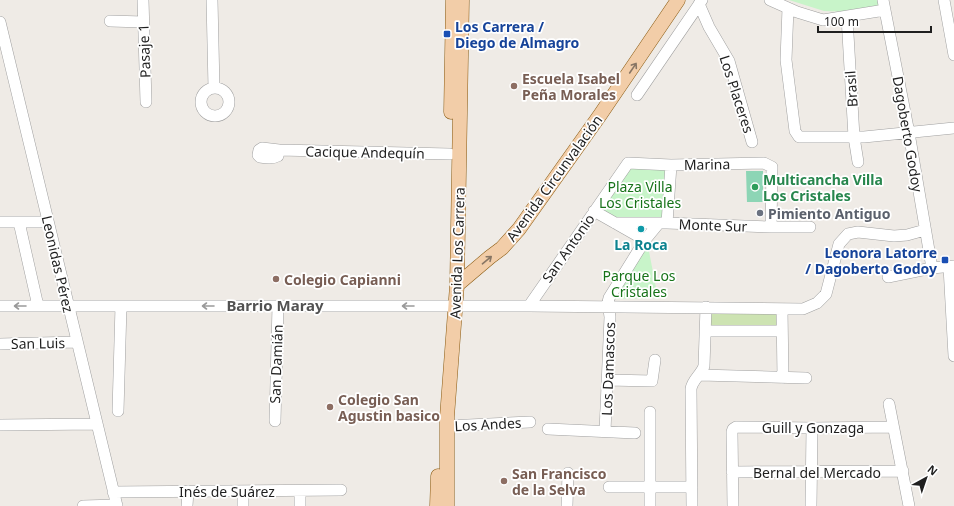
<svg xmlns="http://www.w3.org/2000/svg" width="954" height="506" font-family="'Noto Sans',sans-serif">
<rect width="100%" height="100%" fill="#efebe6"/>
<path fill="#cde3b2" d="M778,310v19l-67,1 -2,-18z"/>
<path fill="#c8f4c9" d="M789,0h92l1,7 -32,5 -26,-1z
M630,166l37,1 -2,52 -50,3 -18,-12z
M647,241l11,57 -48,1z"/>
<path fill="#8dd5b5" d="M746,171h17v31h-16z"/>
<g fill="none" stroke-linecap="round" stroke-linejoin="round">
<g stroke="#a0a0a0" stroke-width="12">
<path id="minor" d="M143,0l3,102
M212,0l2,88
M770,0l27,12 26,8 62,-10
M883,0l26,133 23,135
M944,0l10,55
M699,4l10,23 20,34 23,81
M788,8l-2,52 9,71 4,6h65l90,-9
M847,17l7,120 4,25
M110,21l33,1
M0,22l117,484
M201 102a14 14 0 1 1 28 0a14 14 0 1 1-28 0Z
M637,95l65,-95
M279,150l-1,6c-6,3 -12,2 -18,1l-2,-2 1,-5 3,-2 17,2 171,4
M594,211l51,29
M0,222h48
M19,222l19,84
M615,223h52l104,4h39
M667,223l4,-58
M949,267l5,89
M888,277l44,-9 22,-2
M0,306h529l274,3 14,-6 9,-9 13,-50 9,-10 10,-2 36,4 13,-1 18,-5
M529,306l99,-143 43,2 93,-2 8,4 -1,60
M782,309l1,69
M705,331h77
M0,344l77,-2
M700,375l106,3
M608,380l44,1 3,-21
M889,404l20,102
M118,411l3,-105
M650,412v94
M275,421l3,-115
M0,425l97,-1
M447,426l83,-4
M548,429l87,4
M605,431l5,-114 -2,-15 1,-4 36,-58 14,-17
M732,472l171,-1
M609,487h83
M113,492l228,-2
M83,506l34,-1
M187,506l1,-15
M243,506v-15
M300,506v-15
M567,506l1,-33
M692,506l-1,-117c1,-9 10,-14 13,-23l2,-59
M733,506l-1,-74 1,-3 3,-2 76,1 81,-1
M811,506l1,-78"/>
</g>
<g stroke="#8a5a10" stroke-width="15">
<path id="major" d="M451,112l2,-112
M457,285l33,-28 12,-9 17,-19 81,-114 78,-115
M437,506l1,-30
M447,506v-89l10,-132 5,-285"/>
</g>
<use href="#minor" stroke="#fff" stroke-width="11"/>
<use href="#major" stroke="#f2cda8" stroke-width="14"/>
</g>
<defs><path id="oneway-shaft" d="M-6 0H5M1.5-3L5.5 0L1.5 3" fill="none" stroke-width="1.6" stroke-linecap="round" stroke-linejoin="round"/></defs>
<g stroke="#887664">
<use href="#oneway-shaft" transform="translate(633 68) rotate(-56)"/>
<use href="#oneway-shaft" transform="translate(487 260) rotate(-40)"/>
</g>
<g stroke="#9a9a9a">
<use href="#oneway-shaft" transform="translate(20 306) rotate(180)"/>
<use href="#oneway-shaft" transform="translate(208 306) rotate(-180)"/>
<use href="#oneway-shaft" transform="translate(408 306) rotate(180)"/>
</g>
<g fill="#1a4fb4" stroke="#fff" stroke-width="1.5">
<rect x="443" y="30" width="8" height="8" rx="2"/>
<rect x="941" y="256" width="8" height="8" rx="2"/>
</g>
<g fill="#8d6e63" stroke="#fff" stroke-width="1.5">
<circle cx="514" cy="86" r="4"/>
<circle cx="276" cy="279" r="4"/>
<circle cx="330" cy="407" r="4"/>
<circle cx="504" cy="481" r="4"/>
</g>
<circle fill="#2e9e5b" stroke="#fff" stroke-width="1.5" cx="755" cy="187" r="4"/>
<circle fill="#6b7280" stroke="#fff" stroke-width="1.5" cx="760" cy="213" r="4"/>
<circle fill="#0f9aa8" stroke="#fff" stroke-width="1.5" cx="641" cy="229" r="4"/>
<g text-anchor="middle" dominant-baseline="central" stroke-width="3.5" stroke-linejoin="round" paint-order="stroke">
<g font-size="14" font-weight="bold" fill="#164399" stroke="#fff" text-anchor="start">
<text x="455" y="26">Los Carrera /<tspan x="455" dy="16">Diego de Almagro</tspan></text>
<text x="937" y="252" text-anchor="end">Leonora Latorre<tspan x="937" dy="16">/ Dagoberto Godoy</tspan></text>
</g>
<g font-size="14" fill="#1f1f1f" stroke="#fff">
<text transform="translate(144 51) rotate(-92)">Pasaje 1</text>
<text transform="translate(851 89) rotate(-94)">Brasil</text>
<text transform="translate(737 94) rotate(72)">Los Placeres</text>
<text transform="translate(908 134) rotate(80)">Dagoberto Godoy</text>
<text transform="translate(365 152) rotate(1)">Cacique Andequín</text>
<text transform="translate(707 164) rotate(-1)">Marina</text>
<text transform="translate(554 178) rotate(-54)">Avenida Circunvalación</text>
<text transform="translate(713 225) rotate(2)">Monte Sur</text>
<text transform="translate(568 248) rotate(-55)">San Antonio</text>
<text transform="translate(457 253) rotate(-88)">Avenida Los Carrera</text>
<text transform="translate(58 264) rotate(77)">Leonidas Pérez</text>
<text transform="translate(38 343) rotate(-1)">San Luis</text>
<text transform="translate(276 364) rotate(-88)">San Damián</text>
<text transform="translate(608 369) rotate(-88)">Los Damascos</text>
<text transform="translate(488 424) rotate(-3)">Los Andes</text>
<text x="813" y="427">Guill y Gonzaga</text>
<text x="817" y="472">Bernal del Mercado</text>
<text x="227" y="491">Inés de Suárez</text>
</g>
<g font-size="14" font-weight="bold" fill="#785e54" stroke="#fff" text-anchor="start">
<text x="522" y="78">Escuela Isabel<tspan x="522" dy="16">Peña Morales</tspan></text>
<text x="284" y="279">Colegio Capianni</text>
<text x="338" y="399">Colegio San<tspan x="338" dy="16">Agustin basico</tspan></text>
<text x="512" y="473">San Francisco<tspan x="512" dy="16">de la Selva</tspan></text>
</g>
<g font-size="14" font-weight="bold" fill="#27864d" stroke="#fff" text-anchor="start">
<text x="763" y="179">Multicancha Villa<tspan x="763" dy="16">Los Cristales</tspan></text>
</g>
<g font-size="14" fill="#177319" stroke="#fff">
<text x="640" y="186">Plaza Villa<tspan x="640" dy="16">Los Cristales</tspan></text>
<text x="639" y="275">Parque Los<tspan x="639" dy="16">Cristales</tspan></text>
</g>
<g font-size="14" font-weight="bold" fill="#5b616d" stroke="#fff" text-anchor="start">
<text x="768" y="213">Pimiento Antiguo</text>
</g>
<g font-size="14" font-weight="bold" fill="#0d838f" stroke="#fff">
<text x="641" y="244">La Roca</text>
</g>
<g font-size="15" font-weight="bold" fill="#525252" stroke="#fff">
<text x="275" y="305">Barrio Maray</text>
</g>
</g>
<g transform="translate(926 478) rotate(40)" stroke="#ffffff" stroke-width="3" paint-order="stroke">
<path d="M0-3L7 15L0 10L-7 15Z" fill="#1f1f1f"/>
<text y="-6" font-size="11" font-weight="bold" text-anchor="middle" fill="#1f1f1f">N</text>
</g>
<path d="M818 26v6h113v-6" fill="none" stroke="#1f1f1f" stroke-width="2"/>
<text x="824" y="26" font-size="12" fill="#1f1f1f" stroke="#ffffff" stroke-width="3" paint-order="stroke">100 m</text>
</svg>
